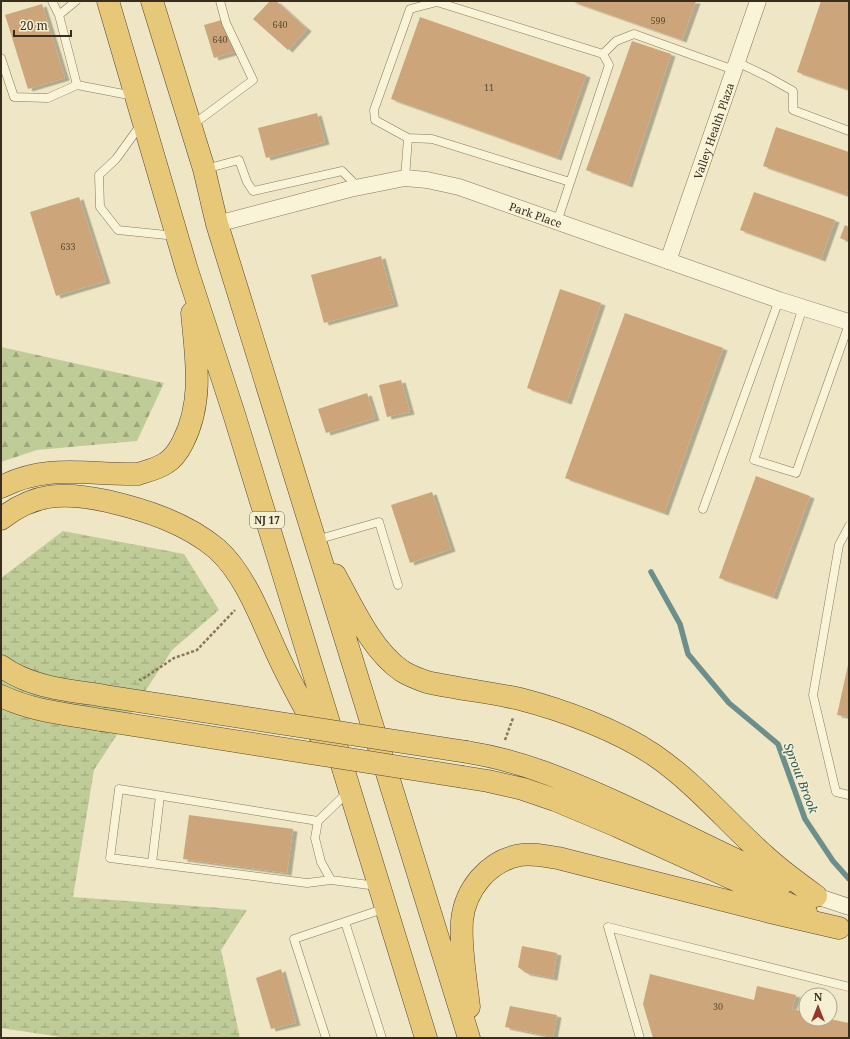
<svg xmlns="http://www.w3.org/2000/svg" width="850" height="1039" font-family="'Noto Serif',serif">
<defs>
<pattern id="forest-firs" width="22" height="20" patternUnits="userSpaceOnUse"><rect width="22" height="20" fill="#c0cc98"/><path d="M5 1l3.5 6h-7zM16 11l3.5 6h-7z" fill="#9da67b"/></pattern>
<pattern id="wetland-marsh" width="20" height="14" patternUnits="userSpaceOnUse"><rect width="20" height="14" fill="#c0cc98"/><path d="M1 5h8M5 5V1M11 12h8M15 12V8" fill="none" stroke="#9da67b"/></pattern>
<filter id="shadow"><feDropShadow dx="4.5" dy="2.5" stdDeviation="0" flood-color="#0004"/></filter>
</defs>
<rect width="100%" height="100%" fill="#eee6c4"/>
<path fill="url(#forest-firs)" d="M1,347l163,36 -27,58 -100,9 -36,12z"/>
<path fill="url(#wetland-marsh)" d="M63,531l121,23 35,56 -47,40 -78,120 -21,127 174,13 -26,40 19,88h-173l-66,-10v-450z"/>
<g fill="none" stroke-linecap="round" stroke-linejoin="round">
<path stroke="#6d8f8b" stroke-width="5.5" d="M651,572l29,52 8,30 41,49 49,41 27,75 28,42 16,18"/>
</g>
<path fill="#cca67a" filter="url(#shadow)" d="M270,1h6l31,28 -19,21 -35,-31z
M571,1h125l-14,39z
M821,1h28v89l-52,-18z
M42,4l23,74 -37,11 -23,-74z
M420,17l166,58 -29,83 -166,-59z
M225,19l10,33 -21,6 -10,-33z
M632,41l39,13 -43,131 -42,-15z
M317,113l8,29 -59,16 -8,-30z
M776,127l73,25v35l-3,8 -83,-29z
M754,192l81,28 -14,39 -81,-29z
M79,197l27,84 -50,15 -26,-84z
M845,225l4,2v15l-9,-4z
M381,256l13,48 -70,19 -13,-48z
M560,289l41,14 -34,99 -40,-14z
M625,313l98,35 -59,165 -99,-35z
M401,380l9,32 -23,5 -8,-32z
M367,393l8,25 -49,15 -8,-24z
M756,476l54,20 -37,101 -54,-19z
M432,492l19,57 -41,14 -19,-58z
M848,665h1v52l-12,-2z
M189,815l104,14 -6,44 -104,-14z
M522,946l35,7 -4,25 -27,-5 -8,-6z
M281,969l15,54 -25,6 -15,-51z
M650,974l104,26 3,-14 39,9 -4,14 14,3v7h24l19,4v15h-196l-10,-34z
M510,1006l47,9 -4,22 -48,-10z"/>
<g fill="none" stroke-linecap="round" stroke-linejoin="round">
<g stroke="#89785b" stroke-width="9">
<path id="service" d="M52,1l7,14
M76,1l-17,14 18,70 57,11
M603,54l13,-13 18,-7 100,36
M1,58l13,39 34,1 29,-13
M737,62l31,15 25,14v19l56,21
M142,123l-26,36 -17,16 1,32 18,23 58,6
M191,126l62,-46 -27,-57 -6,-22
M408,138l24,1 138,43
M205,169l34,-9 8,22 6,9 89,-20 16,16
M405,178l3,-40 -33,-18 -1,-10 36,-101 27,-7 166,52 6,11 -52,157
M803,307l-49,153 42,13 53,-149
M703,509l76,-209
M849,526l-10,19 -26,150 23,97 13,3
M316,540l63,-18 19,63
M348,792l-30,29 -3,17 6,24 10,18 46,6
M318,821l-199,-32 -9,69 197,25 24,-3
M152,863l8,-67
M345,922l37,116
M326,1038l-32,-99 92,-31
M640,1038l-32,-111 241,60"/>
</g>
<g stroke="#89785b" stroke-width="17">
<g id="minor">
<path id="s1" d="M217,224l133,-35 55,-11 22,2 32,7 320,113 70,22"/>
<path id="s2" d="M668,261l90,-260"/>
<path d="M816,896l33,11"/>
</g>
</g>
<g stroke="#56462f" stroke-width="23">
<path id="trunk" d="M108,1l79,269 47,144 192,624
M152,1l52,168 13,55 252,814
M1,487c47,-24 87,-12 137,-13 9,-3 19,-5 28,-11 8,-5 13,-13 17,-21 21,-41 13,-85 9,-129
M1,519c34,-27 65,-27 106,-18 39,9 79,22 110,48 31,28 46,76 64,113 13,27 28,54 43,80
M335,575c17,31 37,76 67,96 8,5 16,8 25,11 31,7 62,10 93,17 43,11 97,31 134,56 41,28 73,67 110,100 16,15 34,28 52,41
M1,666c30,22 68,24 104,30
M1,696c31,15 66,18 100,24
M467,752c51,8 97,27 144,48 58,26 114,56 173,82
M463,777l25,4 35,8 32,11 62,26 189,86
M469,1007c-3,-27 -9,-59 -7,-86 3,-32 27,-61 59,-66 12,-2 24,1 37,3l212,54 69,16"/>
</g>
<path stroke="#89785b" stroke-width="2.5" stroke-dasharray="3 2" stroke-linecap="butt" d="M139,679l2,1 33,-22 23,-8 38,-40
M505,740l8,-22"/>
<use href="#service" stroke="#f9f3d7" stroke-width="8"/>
<use href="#minor" stroke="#f9f3d7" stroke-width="16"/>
<use href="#trunk" stroke="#e7c879" stroke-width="22"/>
<g stroke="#56462f" stroke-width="23" stroke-linecap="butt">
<path id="trunk-bridge" d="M105,696l362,56
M101,720l362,57"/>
</g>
<use href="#trunk-bridge" stroke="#e7c879" stroke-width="22"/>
</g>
<g text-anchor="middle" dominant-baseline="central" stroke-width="3" stroke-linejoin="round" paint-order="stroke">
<g font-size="9" fill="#5e4c35">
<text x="658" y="20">599</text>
<text x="280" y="24">640</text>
<text x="220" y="39">640</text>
<text x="489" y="87">11</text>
<text x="68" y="246">633</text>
<text x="718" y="1006">30</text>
</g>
<rect fill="#f5f0d4" stroke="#716855" stroke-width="1" x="250" y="512" width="34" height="16" rx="3"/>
<g font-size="10" font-weight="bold" fill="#392e1e">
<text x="267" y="520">NJ 17</text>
</g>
<g font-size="11" fill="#392e1e" stroke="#f5f0d4">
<text stroke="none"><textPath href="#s2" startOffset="138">Valley Health Plaza</textPath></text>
<text stroke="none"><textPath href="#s1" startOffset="330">Park Place</textPath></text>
</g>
<g font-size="12" font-style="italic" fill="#2e5658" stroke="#f5f0d4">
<text transform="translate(801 778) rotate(69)">Sprout Brook</text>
</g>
</g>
<rect width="850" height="1039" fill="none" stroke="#392e1e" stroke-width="4"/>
<g transform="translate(818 1007)"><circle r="19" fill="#f5f0d4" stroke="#aaa28b"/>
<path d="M0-3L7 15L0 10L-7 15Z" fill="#97372b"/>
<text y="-6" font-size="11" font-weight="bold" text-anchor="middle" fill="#392e1e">N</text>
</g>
<path d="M14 30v6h57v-6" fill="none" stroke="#392e1e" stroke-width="2"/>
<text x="20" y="30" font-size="12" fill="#392e1e" stroke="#f5f0d4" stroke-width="3" paint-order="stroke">20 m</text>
</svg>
